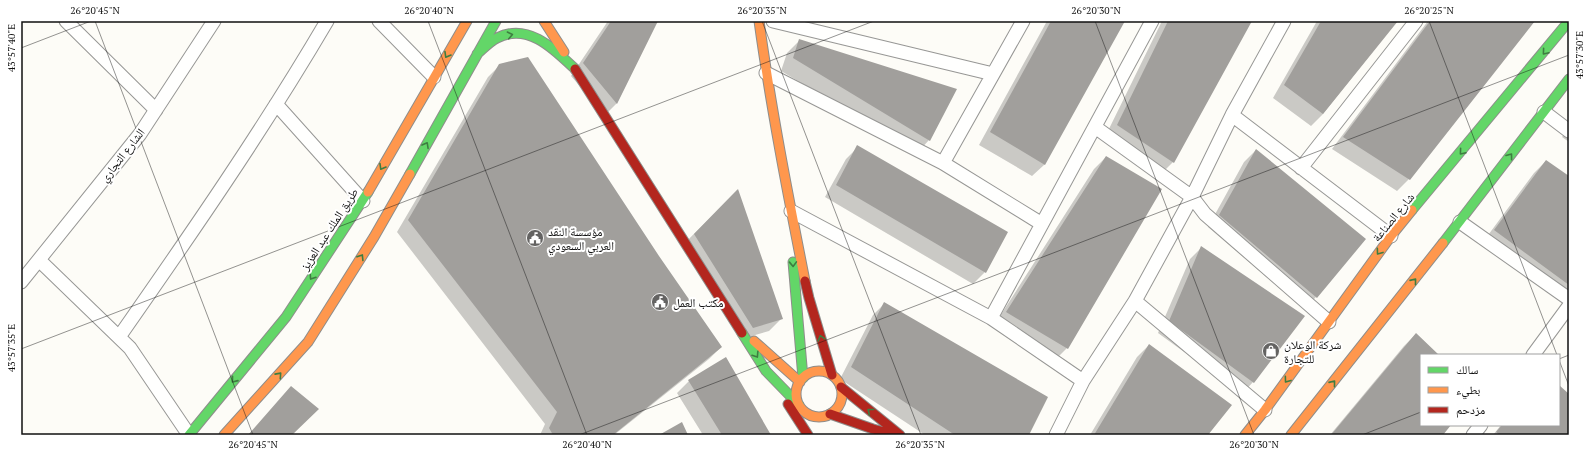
<svg xmlns="http://www.w3.org/2000/svg" width="1590" height="456" font-family="'PT Serif','Noto Naskh Arabic',serif">
<rect width="100%" height="100%" fill="#fdfcf7"/>
<path fill="#0003" d="M608,21h49l-40,82 -12,12 -34,-39z
M1047,21h77l-80,144 -12,11 -53,-31z
M1162,21h89l-78,141 -12,12 -56,-37z
M1317,21h80l-74,93 -12,12 -38,-28z
M1428,21h105l-124,158 -12,12 -65,-42z
M799,41l130,99 -11,12 -137,-81 6,-18z
M500,65l158,191 63,91 -12,12 -95,76h-74l5,-11 -148,-192 91,-155z
M1569,127v15l-7,-5z
M858,147l127,125 -12,12 -148,-87 21,-38z
M1256,150l60,147 -12,12 -96,-82 36,-65z
M1106,157l-39,191 -12,12 -60,-36 99,-155z
M1546,161l23,17v128l-86,-64 51,-69z
M737,190l44,129 -12,12 -28,8 -59,-93z
M1202,247l51,135 -11,12 -84,-61 32,-74z
M885,303l143,132h-103l-85,-56 33,-64z
M1416,334l22,21h-17v70h29l-8,10h-112l74,-89z
M1149,345l58,90h-117l47,-78z
M689,381l81,54h-67l-26,-42z
M1559,386l10,9v40h-76l8,-10h58z"/>
<path fill="#a19f9c" d="M611,21h47l-41,83 -34,-41z
M1051,21h74l-80,144 -55,-33z
M1168,21h84l-78,142 -57,-38z
M1321,21h77l-75,93 -39,-29z
M1430,21h105l-125,159 -67,-43z
M799,39l158,50 -27,52 -137,-83z
M528,57l131,199 63,91 -109,88h-60l-4,-7 8,-16 -149,-192 91,-156z
M857,145l151,87 -22,41 -150,-88z
M1256,149l110,90 -49,59 -98,-83z
M1106,156l56,33 -94,160 -62,-37z
M1546,160l23,16v109l-75,-55z
M738,189l45,130 -30,9 -59,-94z
M1201,246l104,70 -51,67 -85,-62z
M884,302l164,95 -19,38h-74l-104,-68z
M1416,333l23,22h-18v70h30l-8,10h-112z
M1149,344l83,61 -24,30h-114z
M726,357l45,78h-49l-34,-55z
M1559,385l10,9v41h-69l-4,-3 6,-7h57z
M291,386l28,23 -27,26h-44z
M682,422l6,13h-29z"/>
<g fill="none" stroke-linecap="round" stroke-linejoin="round">
<g stroke="#979795" stroke-width="15">
<path id="street" d="M66,21l90,89
M379,21l55,56
M773,21l220,53
M766,73l177,90 99,61
M276,104l87,97
M1544,112l25,19
M1232,115l159,121
M1095,127l97,70 13,17 124,108
M943,163l80,-142
M1301,168l115,-147
M791,211l200,107 92,63
M1460,222l109,77
M39,260l91,88 59,87
M21,282l119,-148 74,-113
M1135,301l130,109
M991,318l161,-297
M119,337c72,-103 144,-207 208,-316
M1533,355l36,-49
M1056,435l27,-54 52,-80 57,-104 40,-82 52,-94
M1473,435l8,-10"/>
</g>
<g stroke="#8e8d8b" stroke-width="11">
<path id="fast" d="M477,54c6,-5 12,-12 20,-16 31,-16 57,11 78,31
M410,174l86,-153
M1412,210l157,-189
M1443,243l126,-164
M793,262l10,116
M742,333l24,38 33,34
M189,435l97,-118 82,-125"/>
</g>
<g stroke="#8e8d8b" stroke-width="11">
<path id="slow" d="M544,21l20,31
M759,21c12,87 29,174 46,260
M368,192l99,-171
M754,341l46,41
M796 394a23 23 0 1 1 46 0a23 23 0 1 1-46 0Z
M224,435l84,-93 66,-105 36,-63
M1245,435l20,-25 126,-174 21,-26
M1291,435l152,-192"/>
</g>
<g stroke="#8e8d8b" stroke-width="11">
<path id="jam" d="M575,69l167,264
M805,281l4,17 23,77
M841,387l59,48
M788,404l20,31
M830,414l43,15 23,6"/>
</g>
<use href="#street" stroke="#fffffe" stroke-width="13"/>
<use href="#fast" stroke="#63d668" stroke-width="9"/>
<use href="#slow" stroke="#ff974d" stroke-width="9"/>
<use href="#jam" stroke="#b3261e" stroke-width="9"/>
</g>
<defs><path id="oneway-chevron" d="M-2-3.5L2.5 0L-2 3.5" fill="none" stroke-width="1.6" stroke-linecap="round" stroke-linejoin="round"/></defs>
<g stroke="#3e7d41">
<use href="#oneway-chevron" transform="translate(510 35) rotate(-12)"/>
<use href="#oneway-chevron" transform="translate(1545 52) rotate(130)"/>
<use href="#oneway-chevron" transform="translate(447 55) rotate(120)"/>
<use href="#oneway-chevron" transform="translate(426 145) rotate(-61)"/>
<use href="#oneway-chevron" transform="translate(1462 152) rotate(130)"/>
<use href="#oneway-chevron" transform="translate(1510 156) rotate(-53)"/>
<use href="#oneway-chevron" transform="translate(382 167) rotate(120)"/>
<use href="#oneway-chevron" transform="translate(1379 252) rotate(126)"/>
<use href="#oneway-chevron" transform="translate(361 257) rotate(-58)"/>
<use href="#oneway-chevron" transform="translate(793 264) rotate(88)"/>
<use href="#oneway-chevron" transform="translate(312 277) rotate(123)"/>
<use href="#oneway-chevron" transform="translate(1414 281) rotate(-51)"/>
<use href="#oneway-chevron" transform="translate(821 338) rotate(-106)"/>
<use href="#oneway-chevron" transform="translate(756 355) rotate(57)"/>
<use href="#oneway-chevron" transform="translate(279 375) rotate(-48)"/>
<use href="#oneway-chevron" transform="translate(234 380) rotate(129)"/>
<use href="#oneway-chevron" transform="translate(1287 380) rotate(126)"/>
<use href="#oneway-chevron" transform="translate(1333 383) rotate(-51)"/>
<use href="#oneway-chevron" transform="translate(870 411) rotate(-141)"/>
</g>
<path fill="none" stroke="#111" stroke-width="1" stroke-opacity="0.45" d="M95,21l158,414M428,21l159,414M762,21l159,414M1095,21l159,414M1429,21l128,334M21,48l70,-27M21,349l853,-328M1559,359l10,-4M1559,360l10,26M579,435l990,-380M1362,435l59,-23"/>
<defs>
<g id="civic-disc" transform="scale(0.9)"><circle r="9.5" fill="#646362" stroke="#fff"/><path d="M-.6-6.5H3V-4.5H.6V-3L4-1V1h2V6H-6V1h2V-1L-.6-3ZM-1.2 2.5V6h2.4V2.5Z" fill="#fff"/></g>
<g id="shop-disc" transform="scale(0.9)"><circle r="9.5" fill="#646362" stroke="#fff"/><path d="M-5-2.5h2.3a2.7 3.5 0 0 1 5.4 0H5L5.5 6h-11ZM-1.5-2.5h3a1.5 2.3 0 0 0-3 0Z" fill="#fff"/></g>
</defs>
<g fill-rule="evenodd">
<use href="#civic-disc" x="535" y="238"/>
<use href="#civic-disc" x="660" y="302"/>
<use href="#shop-disc" x="1271" y="351"/>
</g>
<g text-anchor="middle" dominant-baseline="central" stroke-width="4" stroke-linejoin="round" paint-order="stroke">
<g font-size="12" fill="#111" stroke="#fff">
<text transform="translate(122 155) rotate(-52)">الشارع التجاري</text>
<text transform="translate(1393 217) rotate(-51)">شارع الصناعة</text>
<text transform="translate(329 229) rotate(-57)">طريق الملك عبد العزيز</text>
</g>
<g font-size="12" fill="#111" stroke="#fff" text-anchor="start">
<text x="548" y="231">مؤسسة النقد<tspan x="548" dy="14">العربي السعودي</tspan></text>
<text x="673" y="302">مكتب العمل</text>
<text x="1284" y="344">شركة الوعلان<tspan x="1284" dy="14">للتجارة</tspan></text>
</g>
</g>
<rect width="1590" height="456" fill="none" stroke="#ffffff" stroke-width="44"/>
<rect x="1420" y="354" width="140" height="72" fill="#ffffff" stroke="#a0a0a0"/>
<rect x="1428" y="367" width="20" height="6" fill="#63d668" stroke="#a0a0a0"/>
<text x="1456" y="374" font-size="12" fill="#111111">سالك</text>
<rect x="1428" y="387" width="20" height="6" fill="#ff974d" stroke="#a0a0a0"/>
<text x="1456" y="394" font-size="12" fill="#111111">بطيء</text>
<rect x="1428" y="407" width="20" height="6" fill="#b3261e" stroke="#a0a0a0"/>
<text x="1456" y="414" font-size="12" fill="#111111">مزدحم</text>
<rect x="22" y="22" width="1546" height="412" fill="none" stroke="#111" stroke-width="1.5"/>
<g font-size="10" text-anchor="middle" fill="#111">
<text x="95" y="14">26°20'45"N</text>
<text x="429" y="14">26°20'40"N</text>
<text x="762" y="14">26°20'35"N</text>
<text x="1096" y="14">26°20'30"N</text>
<text x="1429" y="14">26°20'25"N</text>
<text transform="translate(11 48) rotate(-90)" y="4">43°57'40"E</text>
<text transform="translate(1579 55) rotate(-90)" y="4">43°57'30"E</text>
<text transform="translate(11 348) rotate(-90)" y="4">43°57'35"E</text>
<text x="253" y="448">26°20'45"N</text>
<text x="587" y="448">26°20'40"N</text>
<text x="920" y="448">26°20'35"N</text>
<text x="1254" y="448">26°20'30"N</text>
</g>
</svg>
